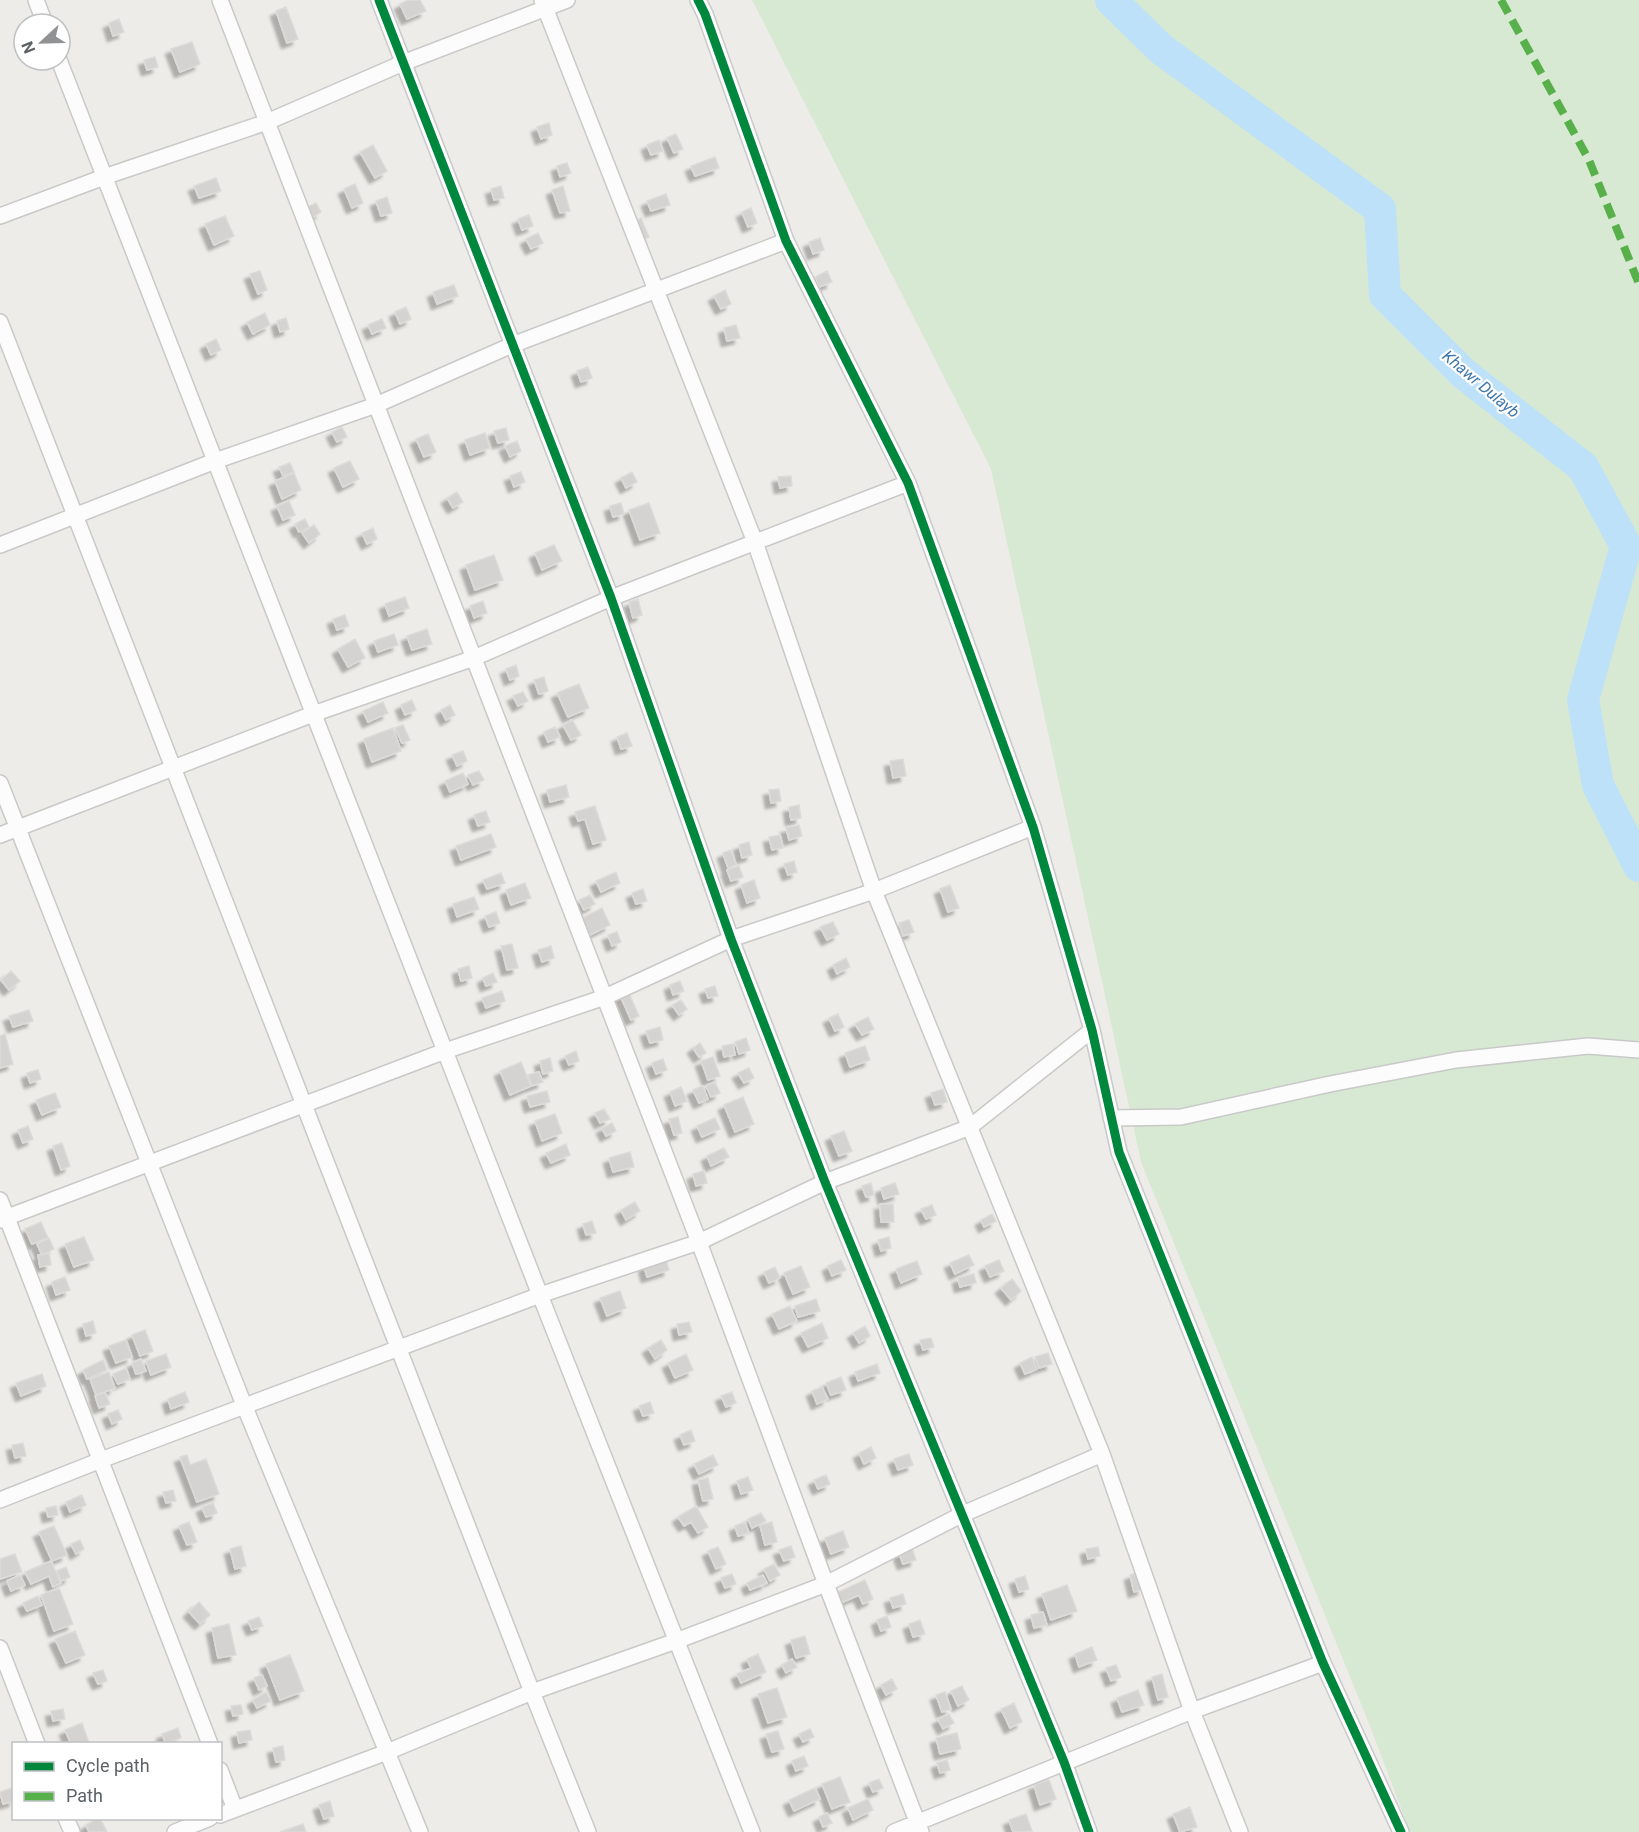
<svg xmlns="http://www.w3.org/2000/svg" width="1639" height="1832" font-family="Roboto,sans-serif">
<defs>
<filter id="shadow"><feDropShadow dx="-5.5" dy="5.5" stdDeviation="1.5" flood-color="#0004"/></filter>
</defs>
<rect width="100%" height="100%" fill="#eeece8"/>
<path fill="#d7e9d3" d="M752,0h887v1832h-229l-40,-106 -229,-564 -150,-693z"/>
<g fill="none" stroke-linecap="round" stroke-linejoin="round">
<path stroke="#bce1f8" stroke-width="32" d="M1111,0l50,49 219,160 5,86 78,78 120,94 43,79 -43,154 15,85 41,81"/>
</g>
<path fill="#d4d3d1" stroke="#dddbd8" stroke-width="1.5" filter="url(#shadow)" d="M408,0h12l6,11 -19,8 -7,-15z
M286,7l12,32 -11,4 -11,-32z
M119,19l5,13 -11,4 -4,-13z
M192,42l8,22 -20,8 -9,-23z
M155,57l3,10 -11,3 -3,-10z
M549,123l3,12 -11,4 -4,-12z
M676,134l7,15 -9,4 -7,-15z
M659,140l4,11 -12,4 -4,-10z
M373,145l14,26 -12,7 -15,-26z
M715,157l4,11 -24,8 -4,-10z
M567,163l4,10 -11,4 -3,-11z
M216,178l5,13 -22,7 -5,-12z
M355,184l8,19 -11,5 -8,-19z
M501,186l3,12 -10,2 -3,-11z
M563,186l7,25 -10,2 -8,-23z
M666,194l4,11 -19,6 -4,-10z
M387,197l5,16 -11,3 -5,-15z
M316,203l5,9 -9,6 -6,-10z
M751,208l6,15 -9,4 -6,-15z
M529,215l4,11 -11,4 -4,-11z
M225,216l9,20 -20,9 -9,-21z
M641,218l8,19 -10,4 -8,-18z
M538,233l5,10 -12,6 -5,-10z
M820,238l4,12 -11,4 -4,-12z
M260,271l7,19 -9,4 -8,-20z
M827,271l5,11 -13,5 -4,-10z
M454,285l4,11 -21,8 -4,-12z
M725,290l6,14 -10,5 -7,-13z
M406,307l5,12 -11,5 -5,-12z
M265,313l5,12 -17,9 -6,-12z
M286,318l3,11 -9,3 -3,-11z
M382,319l4,9 -14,6 -4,-9z
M736,325l4,13 -13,3 -3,-13z
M216,339l5,11 -10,5 -5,-11z
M588,367l4,11 -11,4 -4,-11z
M342,427l5,10 -10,5 -5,-10z
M506,428l3,12 -11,3 -4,-12z
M485,433l5,15 -20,7 -5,-15z
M428,434l8,18 -12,5 -8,-18z
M517,441l4,10 -11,6 -5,-11z
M350,461l9,18 -16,8 -9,-19z
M290,463l4,9 -11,4 -4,-9z
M521,472l4,10 -11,5 -4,-11z
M632,472l5,10 -11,6 -5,-10z
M294,473l7,17 -19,9 -7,-18z
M791,476l1,10 -12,2 -2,-11z
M457,492l6,10 -10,6 -6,-10z
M289,501l6,14 -12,5 -6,-14z
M621,503l3,11 -11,3 -3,-11z
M649,503l11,30 -20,7 -11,-30z
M305,519l4,8 -10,5 -4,-8z
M314,525l6,9 -11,9 -7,-10z
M373,528l4,11 -10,5 -5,-11z
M554,545l8,16 -20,9 -7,-17z
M494,555l9,25 -28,10 -9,-25z
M405,597l4,11 -20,8 -4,-12z
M638,599l4,16 -9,3 -4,-16z
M483,601l4,12 -13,5 -4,-12z
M345,615l4,11 -12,4 -4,-11z
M427,629l5,15 -20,6 -5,-14z
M394,634l4,11 -20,7 -4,-11z
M355,639l10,19 -17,9 -10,-18z
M516,665l3,11 -9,4 -4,-11z
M544,677l4,14 -9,3 -5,-14z
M579,684l10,24 -21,9 -11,-24z
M523,692l5,9 -10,5 -5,-10z
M412,700l4,10 -11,5 -4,-10z
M383,702l5,11 -20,9 -5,-11z
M450,705l5,10 -9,5 -5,-10z
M572,720l9,15 -10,5 -8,-15z
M403,725l7,15 -8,3 -7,-15z
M555,727l5,10 -12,5 -4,-10z
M393,728l8,23 -29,11 -8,-23z
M627,733l5,13 -11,3 -4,-12z
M463,751l4,10 -10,5 -5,-11z
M903,759l3,17 -13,2 -3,-17z
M479,771l5,9 -11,5 -5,-10z
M463,773l5,11 -18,8 -5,-11z
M566,785l3,12 -19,5 -3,-12z
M779,789l2,12 -10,2 -2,-13z
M799,805l2,13 -10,2 -2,-13z
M595,806l11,34 -13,4 -8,-25 -7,2 -3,-9z
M486,811l4,11 -12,4 -4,-11z
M799,825l3,11 -13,4 -3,-12z
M491,834l5,13 -35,13 -5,-14z
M780,835l3,13 -11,2 -3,-13z
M749,842l3,13 -10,3 -3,-13z
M731,850l5,15 -8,3 -5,-15z
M794,861l3,11 -9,3 -4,-11z
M739,866l4,11 -12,4 -4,-11z
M616,872l4,11 -19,9 -5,-11z
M501,873l4,10 -18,6 -4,-9z
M754,880l6,18 -13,5 -6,-18z
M525,883l6,15 -20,7 -5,-15z
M950,885l9,23 -11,4 -8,-23z
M643,889l4,12 -11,3 -4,-11z
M590,895l5,9 -11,6 -5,-10z
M474,897l5,12 -22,8 -4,-13z
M602,908l8,17 -20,10 -8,-17z
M496,912l4,11 -11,4 -4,-11z
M909,920l5,12 -11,4 -4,-13z
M833,922l6,12 -12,6 -7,-13z
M617,932l4,10 -9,4 -4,-11z
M512,944l6,24 -11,2 -6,-24z
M551,946l3,12 -12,4 -4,-12z
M846,958l4,9 -13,7 -4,-9z
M469,966l3,12 -11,3 -3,-12z
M11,971l9,10 -11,9 -8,-10z
M493,973l4,9 -11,4 -3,-8z
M680,981l4,10 -11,4 -3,-10z
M715,986l3,10 -10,2 -3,-9z
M502,991l3,10 -19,7 -4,-10z
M628,991l11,25 -8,4 -11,-25z
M681,1000l6,9 -8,6 -7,-10z
M29,1010l4,11 -20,6 -4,-11z
M838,1014l6,13 -9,4 -6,-13z
M868,1017l6,12 -12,6 -7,-11z
M660,1027l3,13 -13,3 -4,-12z
M5,1034l8,30 -13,4v-32z
M746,1038l4,12 -11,4 -4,-12z
M700,1043l6,10 -7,4 -6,-9z
M733,1044l2,11 -11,2 -2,-11z
M865,1046l5,14 -20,7 -5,-14z
M576,1051l3,10 -10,4 -4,-9z
M713,1057l7,19 -12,4 -7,-19z
M550,1058l3,13 -10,3 -3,-13z
M663,1059l4,11 -11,4 -4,-11z
M521,1062l10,24 -21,9 -10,-24z
M749,1068l5,10 -10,5 -6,-10z
M38,1070l3,9 -11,4 -3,-10z
M539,1072l4,10 -11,4 -4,-11z
M715,1082l5,11 -9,4 -5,-11z
M703,1086l5,13 -9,4 -6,-13z
M681,1087l6,14 -12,5 -5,-14z
M943,1089l4,13 -12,3 -4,-12z
M547,1091l3,11 -20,5 -3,-11z
M55,1093l6,14 -19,8 -6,-15z
M743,1097l11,27 -19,8 -11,-27z
M604,1109l6,10 -10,4 -5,-10z
M555,1114l7,19 -20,8 -7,-20z
M678,1117l4,16 -8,2 -5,-16z
M715,1118l5,11 -18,8 -5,-11z
M612,1123l4,8 -10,5 -4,-8z
M28,1126l5,13 -10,4 -5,-13z
M844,1131l8,20 -13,5 -8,-20z
M62,1143l8,23 -9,4 -8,-24z
M566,1144l4,11 -19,8 -5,-10z
M724,1148l5,9 -18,9 -4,-10z
M630,1152l4,15 -21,5 -4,-14z
M704,1171l3,12 -11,3 -3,-12z
M871,1183l3,12 -8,2 -4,-11z
M895,1183l4,11 -15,5 -3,-11z
M635,1202l5,9 -14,9 -5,-10z
M880,1204h13l1,18h-13z
M932,1205l4,10 -10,4 -5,-10z
M992,1214l4,7 -12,6 -3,-7z
M592,1221l4,12 -10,2 -3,-11z
M41,1222l7,16 -16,6 -7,-15z
M84,1237l10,23 -20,7 -9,-23z
M889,1237l2,11 -10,3 -3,-11z
M49,1238l5,11 -12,6 -5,-11z
M49,1253l2,12 -11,2 -2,-12z
M969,1255l5,10 -19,9 -5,-11z
M666,1260l3,10 -22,7 -3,-11z
M841,1260l5,10 -14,6 -4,-10z
M999,1260l5,11 -14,6 -5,-11z
M917,1261l5,13 -21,9 -5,-14z
M801,1266l9,21 -17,7 -9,-21z
M775,1267l5,11 -11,5 -5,-11z
M974,1274l2,9 -16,4 -2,-9z
M65,1277l5,13 -14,5 -4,-13z
M1012,1279l9,12 -10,9 -10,-12z
M620,1291l6,17 -19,8 -7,-18z
M816,1299l4,12 -22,6 -3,-11z
M790,1306l7,15 -18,8 -7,-15z
M93,1321l3,12 -10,3 -3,-12z
M689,1322l3,10 -13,3 -2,-11z
M822,1323l6,15 -20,9 -7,-14z
M865,1326l5,10 -11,7 -6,-10z
M145,1330l8,21 -13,5 -8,-21z
M931,1338l3,9 -11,3 -3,-10z
M126,1340l6,17 -16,6 -7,-17z
M661,1340l6,10 -12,9 -7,-11z
M1048,1353l4,11 -13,4 -4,-11z
M166,1354l5,13 -20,8 -5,-14z
M686,1354l7,16 -18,8 -7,-15z
M1032,1357l5,12 -12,5 -5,-11z
M141,1359l5,12 -10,3 -4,-11z
M103,1360l4,10 -20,9 -4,-9z
M877,1364l3,9 -22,8 -3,-9z
M126,1368l4,11 -12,5 -5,-10z
M109,1372l6,16 -19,7 -6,-16z
M42,1374l4,12 -25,10 -5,-13z
M841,1377l5,13 -15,5 -5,-12z
M822,1387l6,12 -11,5 -5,-13z
M105,1392l5,12 -11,4 -4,-12z
M185,1392l4,10 -18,7 -3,-10z
M732,1392l4,11 -10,4 -5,-11z
M650,1402l4,11 -11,3 -4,-10z
M118,1410l4,9 -10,5 -4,-10z
M691,1430l4,11 -11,4 -4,-10z
M23,1443l3,13 -11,2 -3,-13z
M871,1447l5,11 -12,6 -5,-11z
M909,1454l4,11 -15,5 -4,-11z
M187,1455l3,10 16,-6 13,35 -22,8 -17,-45z
M713,1455l5,10 -19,9 -5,-10z
M826,1475l4,9 -12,5 -4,-9z
M748,1477l5,13 -12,4 -4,-13z
M708,1478l5,21 -10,2 -5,-21z
M173,1490l3,11 -10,2 -3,-11z
M82,1495l4,10 -16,7 -4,-10z
M213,1503l4,10 -11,4 -4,-10z
M56,1506l2,9 -10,2 -2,-9z
M696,1506l12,21 -10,6 -7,-11 -7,4 -6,-9z
M761,1513l5,8 -14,7 -4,-9z
M189,1522l8,20 -10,3 -8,-19z
M745,1522l4,11 -11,3 -3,-10z
M772,1522l5,20 -12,3 -5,-20z
M54,1526l13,29 -15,6 -13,-29z
M843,1531l6,16 -18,7 -6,-16z
M80,1540l4,9 -8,5 -5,-10z
M241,1546l5,20 -11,3 -5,-20z
M791,1546l4,11 -11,4 -5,-11z
M718,1547l8,17 -10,5 -8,-18z
M1098,1547l2,9 -12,3 -2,-10z
M912,1548l4,12 -13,4 -4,-11z
M15,1554l7,18 -22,7v-20z
M51,1561l10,22 -8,4 -4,-11 -18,8 -6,-12z
M774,1564l6,11 -10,6 -6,-12z
M66,1567l4,10 -9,4 -4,-10z
M1139,1572l4,17 -9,3 -4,-17z
M732,1574l4,10 -11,4 -4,-10z
M20,1575l5,10 -14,6 -4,-10z
M763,1575l4,8 -17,7 -3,-7z
M1025,1576l4,13 -10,3 -4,-13z
M865,1580l8,19 -10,5 -4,-9 -18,8 -5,-10z
M1067,1585l10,26 -26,9 -9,-26z
M59,1588l14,36 -19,7 -13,-36z
M903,1594l3,10 -13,4 -3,-10z
M38,1596l4,9 -15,6 -4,-8z
M199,1602l11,13 -10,9 -11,-12z
M1043,1612l4,13 -13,3 -3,-13z
M887,1616l4,11 -10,4 -4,-11z
M259,1617l4,9 -11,4 -4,-9z
M920,1620l5,14 -12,3 -4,-13z
M229,1624l7,31 -18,3 -6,-30z
M75,1631l10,24 -19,8 -11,-24z
M805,1636l5,18 -14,4 -5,-18z
M1092,1647l5,13 -18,7 -4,-13z
M758,1654l8,18 -25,11 -4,-9 14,-6 -4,-9z
M290,1655l14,36 -24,9 -14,-36z
M792,1659l5,8 -11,6 -4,-8z
M1116,1665l5,12 -10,4 -5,-13z
M103,1670l4,11 -9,3 -5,-11z
M1162,1674l6,23 -10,3 -6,-23z
M262,1675l5,11 -8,4 -5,-12z
M892,1679l5,10 -11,6 -5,-10z
M962,1686l7,14 -11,6 -7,-15z
M777,1688l10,29 -19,6 -10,-29z
M1138,1690l6,15 -22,7 -5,-14z
M266,1692l5,9 -14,7 -4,-8z
M945,1692l6,17 -9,3 -6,-17z
M1014,1703l8,19 -12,6 -9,-19z
M241,1705l2,9 -10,2 -2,-10z
M63,1709l2,10 -12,2 -2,-10z
M949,1714l5,9 -11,6 -5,-10z
M82,1723l7,20 -18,1 -6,-14z
M178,1728l3,10 -15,6 -4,-10z
M810,1729l4,8 -11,5 -4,-8z
M250,1730l2,10 -13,3 -2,-11z
M778,1731l6,18 -12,3 -6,-18z
M957,1733l4,16 -21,5 -4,-16z
M283,1746l2,14 -9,2 -3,-14z
M804,1756l4,10 -12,5 -4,-10z
M947,1760l3,10 -10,3 -3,-10z
M840,1777l10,25 -18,7 -10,-25z
M879,1779l4,9 -10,4 -4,-9z
M1049,1780l7,19 -16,6 -6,-20z
M14,1787v14l-11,3 -3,-12z
M815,1788l5,11 -26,12 -5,-11z
M868,1799l5,11 -20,10 -5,-12z
M330,1801l4,15 -10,3 -5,-14z
M1190,1807l7,20 -17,5 -7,-18z
M827,1813l5,10 -9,4 -4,-10z
M1026,1814l6,17 -19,1 -4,-12z
M98,1818h2l7,14h-18l-3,-7z
M303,1824l3,8h-26z"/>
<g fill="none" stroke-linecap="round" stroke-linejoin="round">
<g stroke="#c9c9c9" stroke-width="18">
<path id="minor" d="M36,0l9,24
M220,0l479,1242 127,342 95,248
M379,0l232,598 120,341 94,243 239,580 25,70
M542,0l213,542 119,349 228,563 90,257 48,121
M698,0l7,14 81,227 122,242 125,344 59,203 27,122 204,511 78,169
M59,60l481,1235 212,537
M0,216l104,-39 163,-55 136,-59 164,-63
M0,322l532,1370 56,140
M0,545l215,-84 161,-56 136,-60 274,-104
M0,783l244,622 176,427
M0,835l313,-121 161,-56 137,-60 297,-115
M1111,1118l70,-1 149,-33 126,-24 132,-14 51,4
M0,1200l210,544
M0,1220l445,-169 160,-54 126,-58 143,-48 159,-64
M0,1500l101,-40 439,-165 159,-53 126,-60 145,-55 122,-97
M0,1648l37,96
M220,1770l15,39
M220,1815l167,-63 145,-60 144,-51 150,-57 137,-70 139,-60
M66,1818l6,14
M175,1832l35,-14
M894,1832l298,-121 131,-48"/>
</g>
<use href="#minor" stroke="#fcfcfc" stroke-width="15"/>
<path stroke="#58b04a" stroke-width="8" stroke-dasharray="15 8" stroke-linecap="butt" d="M1501,0l88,160 50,124"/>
<g stroke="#fff" stroke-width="13">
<path id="cycleway" d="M379,0l232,598 120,341 94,243 239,580 25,70
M698,0l7,14 81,227 122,242 125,344 59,203 27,122 204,511 78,169"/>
</g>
<use href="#cycleway" stroke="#00873e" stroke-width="9"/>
</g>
<g text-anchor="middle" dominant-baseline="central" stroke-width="4.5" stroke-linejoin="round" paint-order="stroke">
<g font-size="16" font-style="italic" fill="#3f77aa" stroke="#fff">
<text transform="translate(1481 384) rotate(40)">Khawr Dulayb</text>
</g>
</g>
<rect x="12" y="1742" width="210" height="78" fill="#ffffff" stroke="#bec0c2" stroke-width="1.5"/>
<rect x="24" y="1762" width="30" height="9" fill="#00873e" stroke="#bec0c2" stroke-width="1.5"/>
<text x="66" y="1772" font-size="18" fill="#5d6266">Cycle path</text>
<rect x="24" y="1792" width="30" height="9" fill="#58b04a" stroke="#bec0c2" stroke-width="1.5"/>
<text x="66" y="1802" font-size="18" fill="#5d6266">Path</text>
<g transform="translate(42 42) rotate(248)"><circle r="28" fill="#ffffff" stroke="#bec0c2" stroke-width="1.5"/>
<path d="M0-4.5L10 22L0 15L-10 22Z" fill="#909294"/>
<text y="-9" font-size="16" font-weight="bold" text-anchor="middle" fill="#5d6266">N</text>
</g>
</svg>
